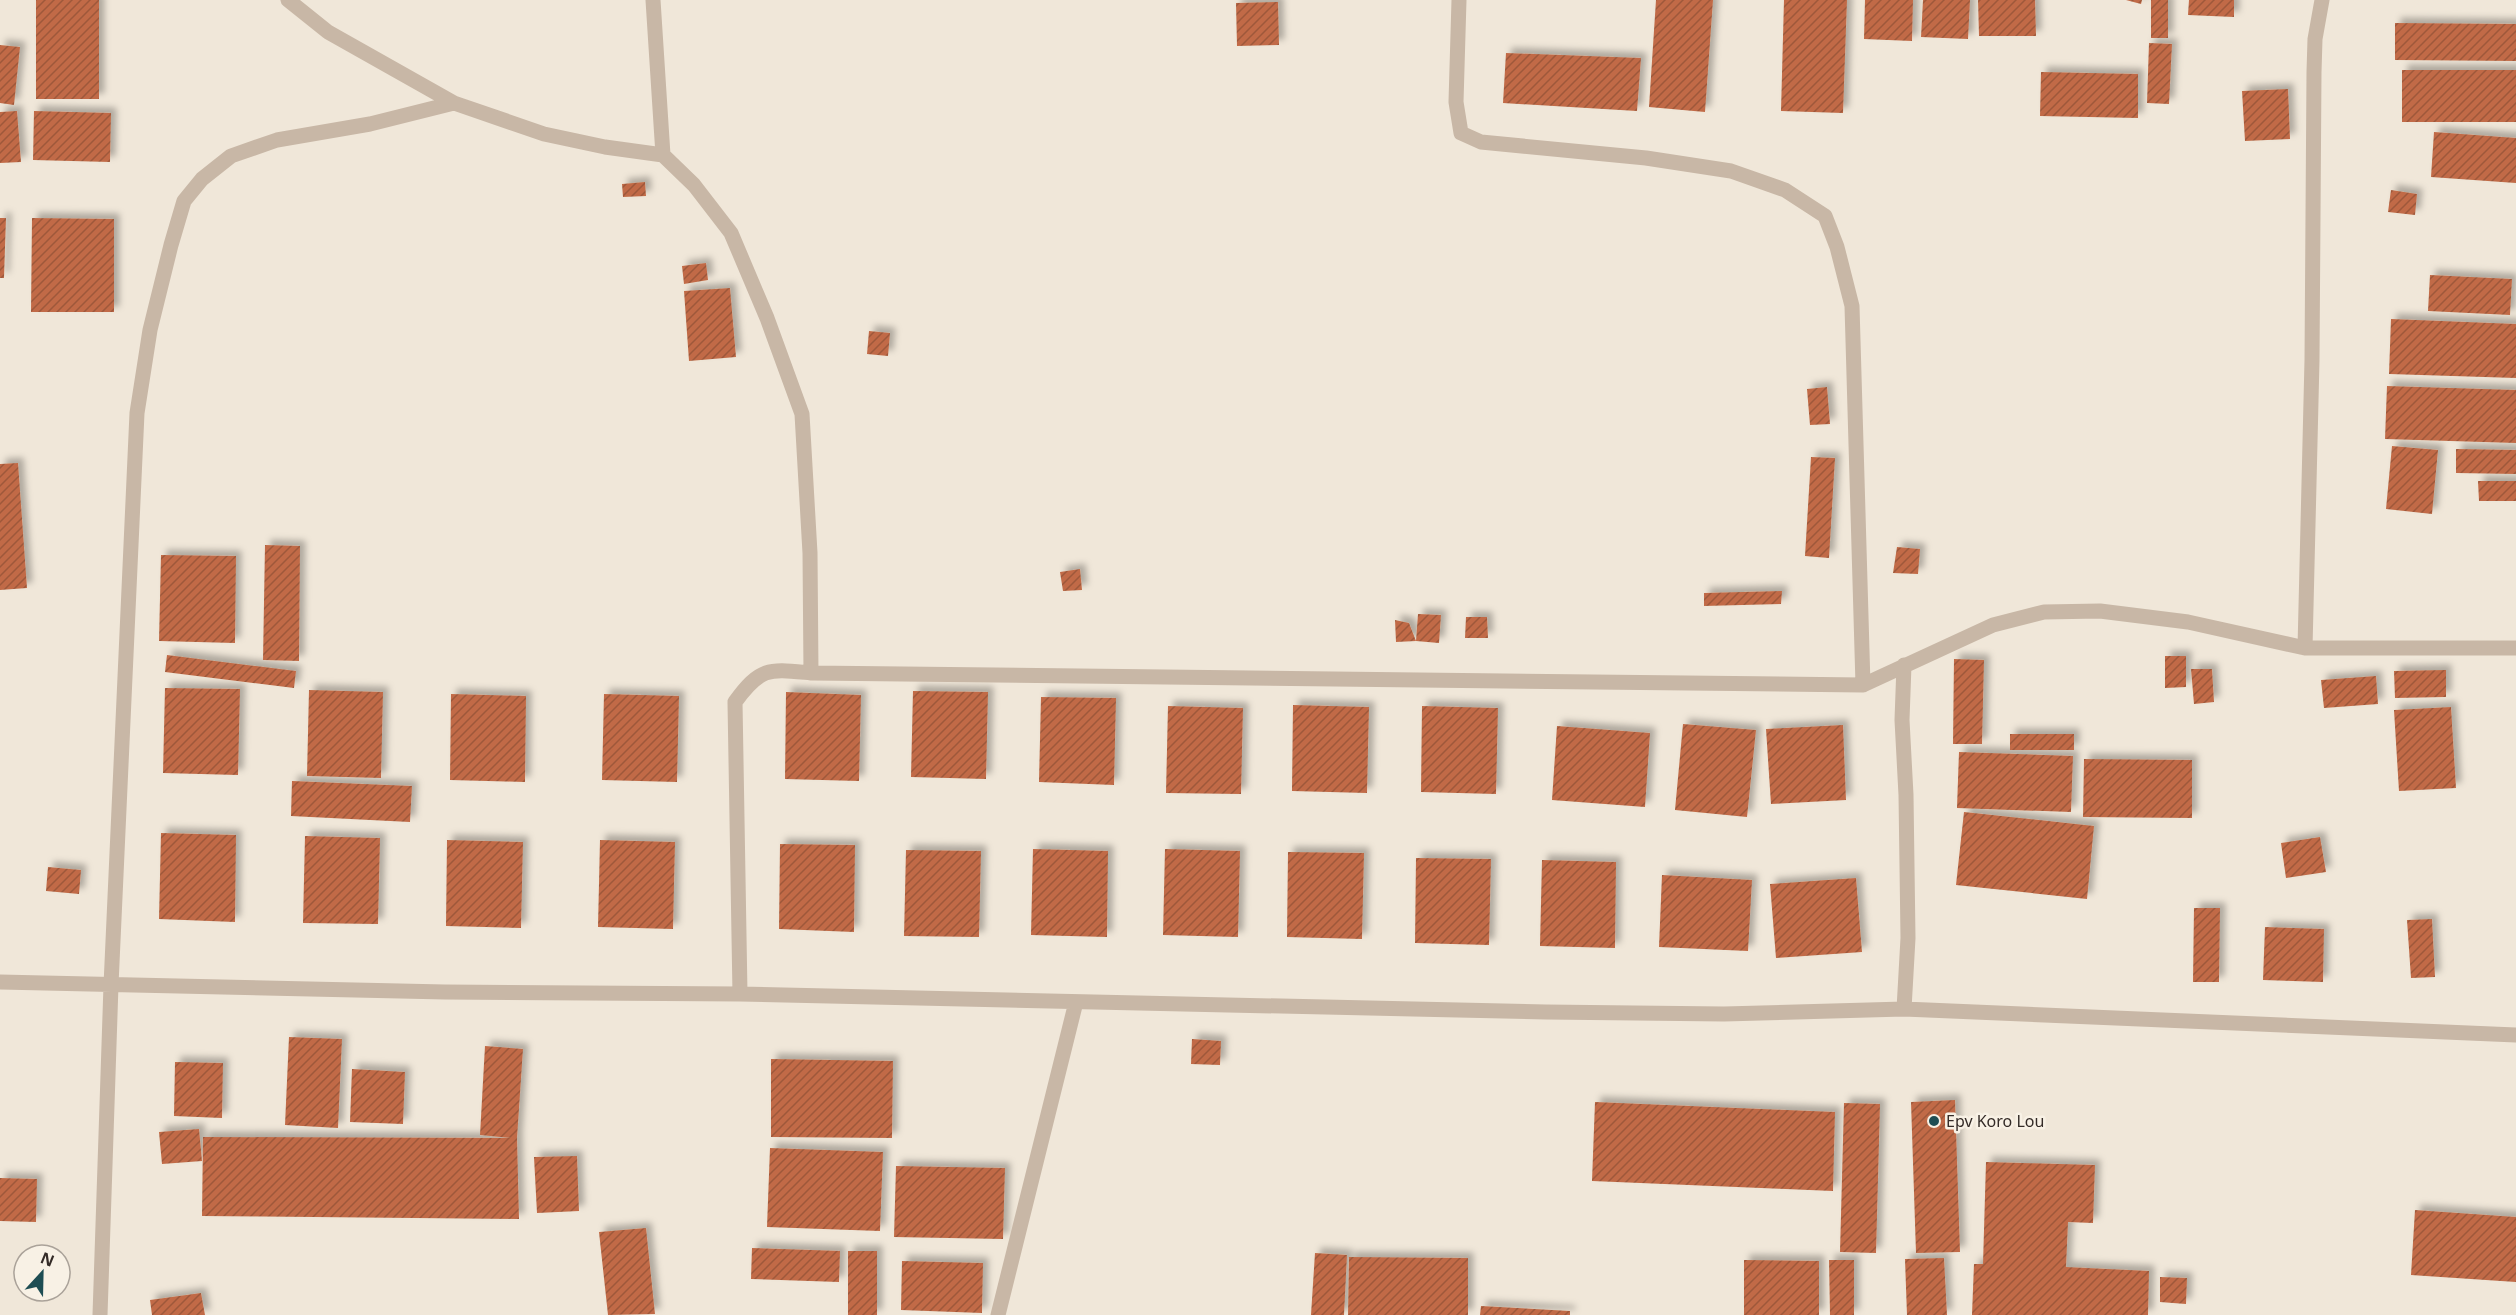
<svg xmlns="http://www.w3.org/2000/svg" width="2516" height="1315" font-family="'Noto Sans',sans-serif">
<defs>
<pattern id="building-hatch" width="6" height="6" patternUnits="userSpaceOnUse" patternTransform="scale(1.5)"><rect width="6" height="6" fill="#c16b46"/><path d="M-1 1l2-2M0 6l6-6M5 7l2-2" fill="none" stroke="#9e583a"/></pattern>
<filter id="shadow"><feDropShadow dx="5.5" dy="-5.5" stdDeviation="3" flood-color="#0004"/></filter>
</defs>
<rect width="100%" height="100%" fill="#f0e7d9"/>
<path fill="url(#building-hatch)" filter="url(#shadow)" d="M36,0h63v99h-63z
M1656,0h57l-8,112 -56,-5z
M1784,0h63l-4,113 -62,-2z
M1865,0h48l-1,41 -48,-2z
M1923,0h47l-2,39 -47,-2z
M1978,0h57l1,36h-57z
M2126,0h16l-1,4z
M2151,0h17v38h-17z
M2189,0h45v17l-46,-2z
M1278,2l1,43 -42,1 -1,-43z
M2395,23l121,1v37l-121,-1z
M2149,43l23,1 -3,60 -22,-1z
M0,45l20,2 -6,58 -14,-2z
M1506,53l135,5 -4,53 -134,-8z
M2402,70h114v52h-114z
M2041,72l97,2v44l-98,-2z
M2288,89l2,50 -45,2 -3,-50z
M17,111l4,51 -21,1v-51z
M34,111l77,2 -1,49 -77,-2z
M2434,132l82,6v45l-85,-6z
M645,182l1,14 -23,1 -1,-13z
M2391,190l26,4 -2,21 -27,-3z
M0,218h6l-2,60h-4z
M32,218l82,1v93h-83z
M706,263l2,17 -24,4 -2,-18z
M2430,275l82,4 -2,36 -82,-4z
M730,288l6,69 -47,4 -5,-70z
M2391,319l125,5v54l-127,-4z
M869,331l21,2 -2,23 -21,-2z
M2387,386l129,4v53l-131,-4z
M1827,387l3,37 -20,1 -3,-36z
M2392,446l46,4 -6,64 -46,-5z
M2456,449l60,1v24l-60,-1z
M1811,457l24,1 -6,100 -24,-2z
M18,463l9,125 -27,2v-126z
M2478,481h38v20h-37z
M265,545l35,1 -1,115 -36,-1z
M1897,547l23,2 -2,25 -25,-1z
M161,555l75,1 -1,87 -76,-2z
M1080,569l2,21 -19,1 -3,-19z
M1782,591l-1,13 -77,2v-13z
M1418,614l23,1 -2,28 -23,-2z
M1466,617h21l1,21h-23z
M1395,620l14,3 7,18 -20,1z
M167,655l129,16 -2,17 -129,-16z
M2165,656h21v31l-21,1z
M1954,659l30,1 -2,84h-29z
M2191,669h21l2,33 -20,2z
M2446,670v27l-51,1 -1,-27z
M2376,676l2,28 -54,4 -3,-28z
M165,688l75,1 -2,86 -75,-2z
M309,690l74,2 -2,86 -74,-2z
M913,691l75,1 -2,87 -75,-2z
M786,692l75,3 -2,86 -74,-2z
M451,694l75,2 -1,86 -75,-2z
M604,694l75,2 -2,86 -75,-2z
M1041,697l75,1 -2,87 -75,-3z
M1293,705l76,2 -2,86 -75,-2z
M1168,706l75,2 -2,86 -75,-1z
M1422,706l76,2 -2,86 -75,-2z
M2451,707l5,81 -57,3 -5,-81z
M1683,724l73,6 -9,87 -72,-7z
M1843,725l3,75 -75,4 -5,-75z
M1557,726l93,7 -5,74 -93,-7z
M2010,734h64v16h-64z
M1959,752l114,4 -2,56 -114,-4z
M2084,759l108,1v58l-109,-1z
M292,781l120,5 -2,36 -119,-6z
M1964,812l130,14 -7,73 -131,-14z
M161,833l75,2 -1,87 -76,-3z
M305,836l75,2 -2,86 -75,-1z
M2320,837l6,35 -40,6 -5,-35z
M447,840l76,2 -2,86 -75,-2z
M600,840l75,2 -2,87 -75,-2z
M780,844l75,1 -1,87 -75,-3z
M1033,849l75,2 -1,86 -76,-2z
M1165,849l75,2 -2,86 -75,-2z
M906,850l75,1 -2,86 -75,-1z
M1288,852l76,1 -2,86 -75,-2z
M1416,858l75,1 -2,86 -74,-2z
M1542,860l74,2 -1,86 -75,-2z
M48,867l33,3 -2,24 -33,-3z
M1662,875l90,5 -4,71 -89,-4z
M1856,878l6,74 -86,6 -6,-74z
M2194,908h26l-1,74h-26z
M2432,919l3,58 -24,1 -4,-58z
M2265,927l59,2 -1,53 -60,-2z
M289,1037l53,2 -4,89 -53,-3z
M1192,1039l29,2 -1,24 -29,-1z
M485,1046l38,3 -6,89 2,81 -317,-3 1,-79 308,1 -31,-3z
M771,1059l122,2 -1,77 -121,-1z
M175,1062l48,1 -1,55 -48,-2z
M352,1069l53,3 -2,52 -53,-2z
M1955,1100l5,152 -44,1 -5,-151z
M1595,1102l240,10 -2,79 -241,-10z
M1844,1103l36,1 -4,149 -36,-1z
M199,1129l3,32 -40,3 -3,-32z
M770,1148l113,4 -3,79 -113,-4z
M577,1156l2,55 -42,2 -3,-56z
M1986,1162l109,3 -2,58 -25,-1 -2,45 83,4 -1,44h-176l2,-51h9z
M896,1166l109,2 -2,71 -109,-2z
M0,1178l37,1 -1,43 -36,-1z
M2415,1210l101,7v65l-105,-7z
M646,1228l9,86 -47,1 -9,-83z
M752,1248l88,3 -1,31 -88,-3z
M848,1251h29v64h-29z
M1315,1253l32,2 -3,60h-33z
M1349,1257l119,1v57h-120z
M1944,1258l3,57h-40l-2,-56z
M1744,1260l75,1v54h-75z
M1829,1260h25v55h-24z
M902,1261l81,2 -1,50 -81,-3z
M2160,1277l27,1 -1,26 -26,-2z
M201,1293l4,22h-53l-2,-15z
M1481,1306l89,5v4h-90z"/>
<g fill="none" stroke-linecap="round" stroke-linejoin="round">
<path stroke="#c8b7a6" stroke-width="15" d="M288,0l40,32 126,71 90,31 61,13 58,8 31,30 37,48 36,85 35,96 8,139 1,120
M653,0l10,155
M1459,0l-3,102 5,31 20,9 165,16 85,13 54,19 40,26 12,31 15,59 11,379
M2305,648l7,-288 2,-288 1,-33 7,-39
M1904,665l-2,55 4,75 2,143 -4,71
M0,982l445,10 295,2 806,18 178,2 180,-5 612,26
M740,994l-5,-292c26,-36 35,-33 76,-29l1052,12 130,-60 51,-13 56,-1 88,11 117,26h211
M100,1315l11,-330 26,-572 13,-83 21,-85 13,-44 18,-22 29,-23 46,-16 93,-16 84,-21
M998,1315l78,-313"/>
</g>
<circle fill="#1e4d53" stroke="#f8f1e5" stroke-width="2" cx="1934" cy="1121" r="6"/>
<g text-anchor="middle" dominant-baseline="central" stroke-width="5" stroke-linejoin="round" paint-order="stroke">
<g font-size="16" fill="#342b27" stroke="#f8f1e5" text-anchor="start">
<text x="1946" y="1121">Epv Koro Lou</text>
</g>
</g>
<g transform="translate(42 1273) rotate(22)"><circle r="28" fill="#f8f1e5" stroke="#aaa299" stroke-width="1.5"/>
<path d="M0-4.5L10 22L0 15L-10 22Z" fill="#1e4d53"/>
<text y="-9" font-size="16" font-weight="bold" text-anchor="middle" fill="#342b27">N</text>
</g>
</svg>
